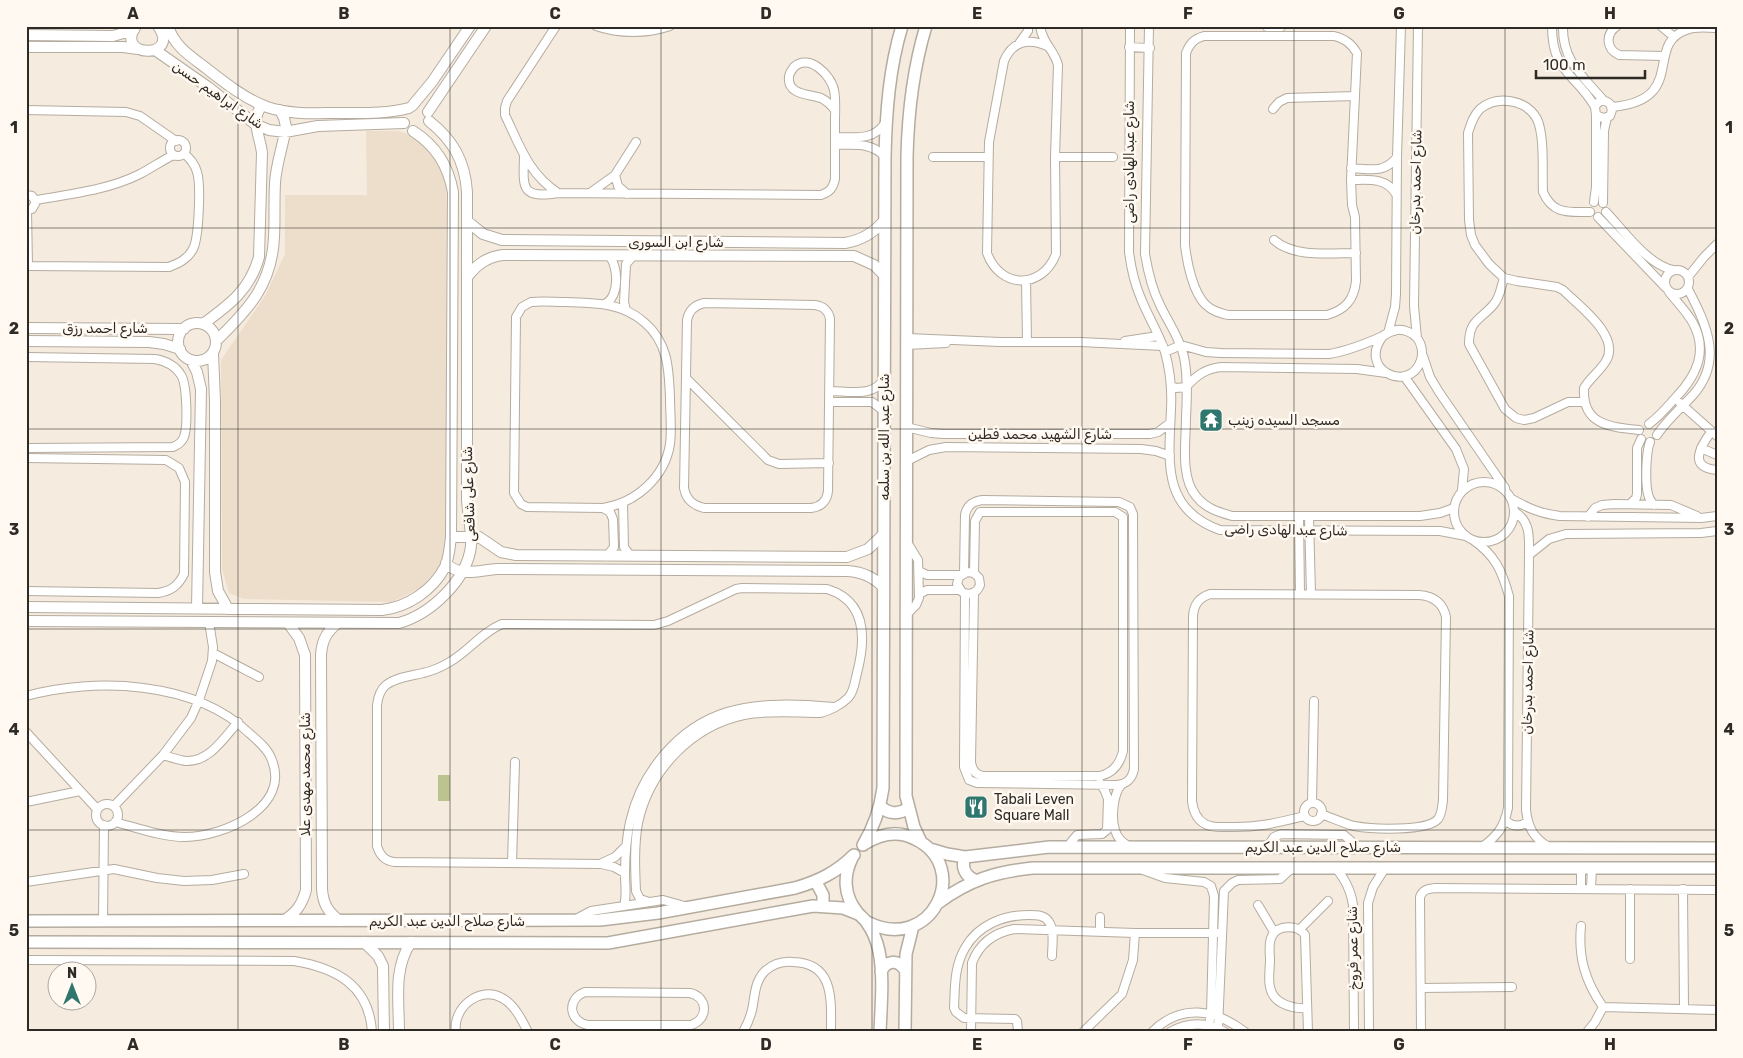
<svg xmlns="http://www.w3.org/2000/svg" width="1743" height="1058" font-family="Rubik,Vazirmatn,sans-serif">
<rect width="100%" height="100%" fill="#f5ebde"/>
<path fill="#eddecc" d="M366,131h32l17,5 14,11 17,31 2,70 -2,289 -6,29 -18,21 -30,15 -148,-3 -15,-6 -7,-24 -1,-209 44,-64 20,-42v-59h82z"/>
<path fill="#bcc38e" d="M438,775h12v26h-12z"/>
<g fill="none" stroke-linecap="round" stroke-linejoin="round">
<g stroke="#b5aca0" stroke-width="10">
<path id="minor" d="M556,26l-49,75 -2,7v7c15,31 23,58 53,78l263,2c9,-3 12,-7 14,-16 0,-20 0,-39 0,-58 0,-10 1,-22 -1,-31 -3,-15 -25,-37 -40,-23 -2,3 -5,6 -5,10 -2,18 20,17 32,21 6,3 10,7 14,12
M596,26c23,8 51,8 74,0
M1040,26c3,19 14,23 18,39l-3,92 1,97c-14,36 -56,35 -69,-1l2,-111 15,-81c8,-19 24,-24 43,-15
M1130,26l-1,226c2,15 5,30 11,44 7,19 19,37 25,56 5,18 7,38 6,57 -2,52 -10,100 49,121l220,1 26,5
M1149,26l-4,228c3,18 7,35 15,51 8,17 20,33 24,52 4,19 3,41 2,61 0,23 -6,59 10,78 9,12 22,16 36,20h188l20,-3 14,-5
M1552,26c0,48 24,47 43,81
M1563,26c-1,35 20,50 41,75
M1617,26c-12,8 -11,23 2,29l45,1
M1661,26l13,11
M1267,27h14
M1204,36h130c11,3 17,7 23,17l-6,127 1,25 3,12 1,64c-2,19 -11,29 -29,34h-99c-8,-2 -16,-4 -22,-10 -13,-12 -19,-42 -21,-60l1,-192c4,-10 8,-14 18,-17z
M1020,42l8,-11v-5
M1129,47l21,1
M1612,107c76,-7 32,-62 74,-77 10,-4 21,-2 31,-2
M1273,109l6,-7 8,-4 68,-2
M26,110l100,2 14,4 36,25
M835,137c19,0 39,4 50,-14
M170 148a8 8 0 1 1 16 0a8 8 0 1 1-16 0Z
M835,145c19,0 37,-3 50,12
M524,157c-1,31 -3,42 34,36
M933,157h55
M1055,157h58
M1351,168c19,1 33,6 46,-11
M615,175l3,11 9,8
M1351,180c17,0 35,-3 45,14
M590,193l25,-18 21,-33
M26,195l6,1 4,6 -4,7 -6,1
M36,200c35,-6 72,-10 104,-26 11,-6 22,-13 33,-19
M1594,202l2,-15v-72l-1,-8c3,-7 9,-8 15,-3l2,6 -2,6 -7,2 -7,-3
M1603,203l1,-72 3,-14
M27,210l1,56
M1590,212c-21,0 -37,3 -47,-20 -1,-19 2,-56 -6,-73 -11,-20 -40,-24 -57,-10 -7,7 -9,15 -12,24l1,87 2,15 4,10 14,19 15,14 13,3 40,6 6,3c16,16 58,46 43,71 -6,10 -16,17 -22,27 -2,37 26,39 55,42
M1606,212c18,19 42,53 67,58
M1598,217l68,71
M1274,240c20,18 56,13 82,13
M26,266l143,1c10,-4 19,-8 24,-18 6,-11 8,-65 4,-77 -2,-8 -7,-13 -13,-19
M1665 282a12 12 0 1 1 24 0a12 12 0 1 1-24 0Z
M1688,277l16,-20 13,-13
M1504,278c-3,9 -4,19 -10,26 -13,16 -25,15 -25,40l36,65 11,9 8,2 10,-2 34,-16h16
M1026,280l1,62
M704,303l111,2c8,1 14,6 15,14l-2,172c-1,10 -7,16 -17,17h-107c-12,-3 -18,-9 -20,-20l3,-168c2,-10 8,-15 17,-17z
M604,304c16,-5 15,-40 4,-49
M626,310l-2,-8 2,-38 8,-9
M1388,333l7,-26 1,-13 1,-137 4,-131
M907,338l93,4h80l83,4
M1417,338l-3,-32 4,-280
M1125,341l33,-5
M907,345l39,-2
M1165,352l16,-7 25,7 15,1 108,1c19,-3 36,-10 54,-18 4,-3 8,-5 14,-6 7,-1 16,3 20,8 5,6 6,15 4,22 -11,35 -66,9 -37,-25
M1423,356l7,21 9,15 66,96
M26,357l129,2c11,2 20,6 26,16 6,9 7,51 3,62 -2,5 -6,8 -11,10l-147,1
M1404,376l52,73 8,20 -2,21
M686,378l82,82 11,4 50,-1
M1171,386l5,2 10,-1c11,-12 19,-18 35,-20l136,2 29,4
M830,391c18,0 45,7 54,-13
M830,402h42l12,9
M1680,403l37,33
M1649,424c11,-8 19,-18 28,-28 20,-21 31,-45 16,-73 -6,-11 -16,-21 -24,-31
M906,427l25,6 12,1h207l8,-2 12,-9
M1711,432c-11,15 -23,36 6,38
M1657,435c9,-14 24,-27 36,-40 31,-35 13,-71 -5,-106
M1650,442c-4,10 -5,41 -2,52 1,5 3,8 6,11
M1701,448l16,7
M26,458l140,2 13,8 6,14 -1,92c-6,12 -13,17 -26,19l-132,-2
M907,461l22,-11 17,-3 195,2 15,2 14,5
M1454 512a30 30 0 1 1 60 0a30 30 0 1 1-60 0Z
M1512,499c16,9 29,15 48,17l141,2 16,-2
M623,503l1,44 5,7 4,2
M1630,504l6,-6 1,-4v-46l4,-9
M603,508c33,-5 62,-31 67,-64 2,-15 0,-31 0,-46 -1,-29 -2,-56 -26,-76 -23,-20 -50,-19 -79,-20 -11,0 -23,-1 -34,0l-9,5 -6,10 -2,176 7,11 6,3 76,1 7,4 3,7 1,28 -7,9
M1515,512c16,10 14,26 14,43l-3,255c2,17 7,28 23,37
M1299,516l1,78
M1309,516l2,78
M1588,517l7,-9 7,-3 12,-1 57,1 26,11
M1473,540c22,15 29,31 36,56l-1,212c-4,20 -11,28 -27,40
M1529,555l20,-16 17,-5 135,-1 16,-2
M919,571l8,4h35
M964,573l1,-58c2,-10 8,-14 18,-15l136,2 11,5 3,7 1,255c-2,10 -7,15 -17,16l-140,-2 -8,-3 -5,-13 1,-173
M974,573l-7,-1 -8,5 -2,7 5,8c8,4 15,1 18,-7l-1,-7 -5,-5 1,-52 5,-9h135l8,5v234c-3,13 -10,22 -23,25h-117c-7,-1 -11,-6 -12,-14l3,-169
M919,594l8,-4h33
M905,616l11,-11 3,-7 -1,-38 -11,-18
M213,653l46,24
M26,696c69,-19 169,-15 223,37 8,7 18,15 22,25 22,49 -48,79 -86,79 -23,0 -47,-9 -70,-15
M26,732l71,77
M163,755c7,2 15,5 23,6 23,1 38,-23 52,-39
M1122,784c-9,9 -11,34 -7,46 2,8 9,14 16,17
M26,802l54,-11
M1312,803l2,-102
M1304 812a9 9 0 1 1 18 0a9 9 0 1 1-18 0Z
M96 815a11 11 0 1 1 22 0a11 11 0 1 1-22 0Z
M114,806l49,-51 28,-37 8,-18 13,-39 1,-14 -4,-25
M1305,816c-29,7 -48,12 -77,11 -8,0 -16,1 -23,-3 -9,-5 -12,-14 -13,-23l1,-185c1,-12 6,-18 17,-22l209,1c15,1 24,8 27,22l-3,183c-1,7 -1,14 -5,19 -11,13 -67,10 -84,7 -11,-3 -22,-8 -33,-12
M1506,821c7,6 14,6 22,1
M1267,847l7,-10 7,-3 63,1 14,12
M1069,848l2,-6 6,-7 25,-1 5,-4 1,-31 -3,-8 -5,-8
M512,863l3,-101
M602,863l13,-6 11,-11
M1336,868c9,12 15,22 17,37l1,127
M1143,870l22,8 39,4 7,4 3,10 -3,118 -2,11
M625,873l-11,-6 -13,-3 -206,-2c-10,-1 -15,-6 -18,-16v-141c1,-8 3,-15 9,-20 10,-8 25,-9 37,-12 9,-2 18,-6 25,-10 20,-11 34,-31 54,-39l152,1 14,-4 68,-32 6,-1 85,1c40,12 39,50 30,84 -2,8 -3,19 -9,25 -7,7 -19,13 -28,15 -25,0 -51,-3 -76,2 -53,11 -95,56 -106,108 -4,22 -3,46 -2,68l4,8 9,3
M26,882l88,-13 43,9 27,3 28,-1 32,-6
M1581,888v-20
M1591,888l1,-20
M1630,889v70
M1683,889l1,120
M1258,905l16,27
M624,906c3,-10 1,-21 1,-31 0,-17 1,-35 5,-53 11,-49 48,-95 97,-110 33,-10 72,-8 107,-5
M576,919l15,-8 72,-11 25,7
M103,921l1,-96
M1581,926c-3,31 4,55 22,81
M1300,929l28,-28
M1100,932v-15
M26,960l268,1c42,7 75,24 78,71
M1421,988l91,-1
M585,992l105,1c18,4 19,26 1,32h-103c-19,-3 -22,-26 -3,-33z
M1603,1007l114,3
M1307,1008c-14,1 -34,-4 -37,-21 -2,-8 0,-19 0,-27 0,-8 -2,-17 2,-24 5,-11 26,-12 33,-1l3,97
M1218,1028l6,-137 8,-8 6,-3 42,-1 12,-11
M456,1032c-4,-24 24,-47 46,-34 12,6 20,22 26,34
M743,1032c4,-7 7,-14 9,-22 3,-13 2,-28 13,-39 8,-7 18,-10 28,-9 42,1 38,39 38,70
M971,1032l1,-69c7,-19 21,-30 42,-34l121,4h87
M1018,1032l-1,-11 -2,-2 -51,-1 -8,-6 -2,-4c1,-21 0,-41 11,-60 13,-23 38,-33 64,-33 8,0 16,0 20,7 6,9 3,24 3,34
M1083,1032l39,-38 11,-34 2,-27
M1152,1032c29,-29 63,-23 93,0
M1170,1032c18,-10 37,-10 55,0
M1369,1032l-1,-129 5,-16 12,-19
M1421,1032l-1,-135c3,-8 8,-8 15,-9l282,2
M1587,1032l8,-10 8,-15"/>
</g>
<g stroke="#b5aca0" stroke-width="12">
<path id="tertiary" d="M136,26c-23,32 46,34 22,0
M168,26c6,20 22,30 38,42 18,14 39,31 61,39 24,8 49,6 73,6 23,0 46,1 69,-5
M26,35l87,1 21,-6
M26,47h97l15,2
M155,50l53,37 47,37 14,6 16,2 33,-6 86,-3
M412,106l20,-24 38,-56
M428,112l58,-86
M467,221l16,13 19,6 343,3c17,-3 28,-10 39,-22
M468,276c10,-13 20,-19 35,-21l351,1 20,9 10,10
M178 342a19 19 0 1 1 38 0a19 19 0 1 1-38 0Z
M203,324c26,-19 47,-34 56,-67l3,-104c-2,-18 -12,-32 0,-48
M26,328l158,1
M26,341l123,1 15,2 16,5
M216,341c32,-31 56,-56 58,-104 1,-18 0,-36 1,-54 1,-19 8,-37 11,-56l-2,-9 -4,-8
M213,353l2,48v171l3,19 10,18
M191,360l6,12 4,17 -4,219
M451,537h28l22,15 15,3 331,2 21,-8 16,-15
M446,563c14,15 33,7 51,6l351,2c15,1 26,6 36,17
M26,607l356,3c26,-3 51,-20 63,-43 4,-9 5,-21 6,-30l2,-345c-5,-27 -17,-46 -40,-61
M26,621l373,2c32,-9 68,-43 72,-77 1,-15 -3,-31 -4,-46v-308c-2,-31 -14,-52 -38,-71
M338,623c-12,9 -16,18 -17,32l1,234c1,15 6,23 18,32
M283,921c13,-8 19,-16 23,-31l-1,-235 -6,-17 -11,-15
M364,942l14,14 5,10 1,66
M399,1032c0,-31 -6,-63 12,-90"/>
</g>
<g stroke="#b5aca0" stroke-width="14">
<path id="secondary" d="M880,806c8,8 19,9 28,2
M921,842l-7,-15 -8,-31 1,-639c1,-45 6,-88 19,-131
M864,844c16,-10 34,-14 51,-5 58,28 17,116 -48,83
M863,845c11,-18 17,-35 20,-57l2,-631c1,-44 4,-88 17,-131
M930,849l17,5 18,3 84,-10 668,1
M965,857c-4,10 0,19 10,23
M852,858c-9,18 -8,38 5,54 3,4 8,7 10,11 6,8 10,19 12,28 5,26 2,55 1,81
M816,882l7,13v11
M938,903c31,-23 57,-31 95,-35h684
M26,921l574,-1 58,-7 137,-25c24,-7 42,-16 59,-33
M26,942l582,1 205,-37 30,2 15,6
M881,972c5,-12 17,-13 24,-2
M905,1032l1,-78 7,-28"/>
</g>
<use href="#minor" stroke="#fff" stroke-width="8"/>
<use href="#tertiary" stroke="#fff" stroke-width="10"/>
<use href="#secondary" stroke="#fff" stroke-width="11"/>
</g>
<path fill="none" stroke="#2e2b26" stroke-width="1" stroke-opacity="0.55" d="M238,26v1006M450,26v1006M661,26v1006M872,26v1006M1082,26v1006M1294,26v1006M1505,26v1006M26,228h1691M26,429h1691M26,629h1691M26,830h1691"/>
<defs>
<g id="temple-square" transform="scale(1.25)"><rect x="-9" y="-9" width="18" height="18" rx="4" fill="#2f766e" stroke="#fff9f1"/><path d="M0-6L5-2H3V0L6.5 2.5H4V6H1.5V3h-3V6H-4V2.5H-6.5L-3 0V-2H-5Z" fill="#fff"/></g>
<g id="restaurant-square" transform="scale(1.25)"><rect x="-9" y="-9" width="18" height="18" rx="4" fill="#2f766e" stroke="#fff9f1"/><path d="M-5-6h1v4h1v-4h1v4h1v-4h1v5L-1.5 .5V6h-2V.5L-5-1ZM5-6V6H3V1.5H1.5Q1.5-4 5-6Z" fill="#fff"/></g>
</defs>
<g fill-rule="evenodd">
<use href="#temple-square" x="1211" y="420"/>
<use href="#restaurant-square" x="976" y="807"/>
</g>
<g text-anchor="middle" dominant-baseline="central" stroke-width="5" stroke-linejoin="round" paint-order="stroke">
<g font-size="14" fill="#2e2b26" stroke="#fff9f1">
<text transform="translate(218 95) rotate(35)">شارع ابراهيم حسن</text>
<text transform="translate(1129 162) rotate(-90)">شارع عبدالهادى راضى</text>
<text transform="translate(1416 182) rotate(-89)">شارع احمد بدرخان</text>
<text x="676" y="242">شارع ابن السورى</text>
<text x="105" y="328">شارع احمد رزق</text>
<text x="1040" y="434">شارع الشهيد محمد فطين</text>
<text transform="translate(884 437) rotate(-90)">شارع عبد الله بن سلمه</text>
<text transform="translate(469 494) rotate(-92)">شارع على شافعى</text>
<text transform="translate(1286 530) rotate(1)">شارع عبدالهادى راضى</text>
<text transform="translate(1528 682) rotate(-89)">شارع احمد بدرخان</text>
<text transform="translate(305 774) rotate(-90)">شارع محمد مهدى علا</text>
<text x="1323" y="847">شارع صلاح الدين عبد الكريم</text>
<text x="447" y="921">شارع صلاح الدين عبد الكريم</text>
<text transform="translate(1353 948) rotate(-91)">شارع عمر فروخ</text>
</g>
<g font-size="14" fill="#2e2b26" stroke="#fff9f1" text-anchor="start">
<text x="1228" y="420">مسجد السيده زينب</text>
<text x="994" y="799">Tabali Leven<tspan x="994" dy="16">Square Mall</tspan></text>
</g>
</g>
<rect width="1743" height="1058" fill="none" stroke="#fff9f1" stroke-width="55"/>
<g transform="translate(72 986)"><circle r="24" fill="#fff9f1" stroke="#aba7a0"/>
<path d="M0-4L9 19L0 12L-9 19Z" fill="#2f766e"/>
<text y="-8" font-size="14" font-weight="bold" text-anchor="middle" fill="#2e2b26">N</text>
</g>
<path d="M1536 70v8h109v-8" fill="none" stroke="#2e2b26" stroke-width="2.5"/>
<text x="1543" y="70" font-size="15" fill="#2e2b26" stroke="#fff9f1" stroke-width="4" paint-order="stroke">100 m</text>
<rect x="28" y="28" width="1688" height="1002" fill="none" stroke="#2e2b26" stroke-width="2"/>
<g font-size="16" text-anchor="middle" font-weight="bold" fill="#2e2b26">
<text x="133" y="19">A</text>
<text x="344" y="19">B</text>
<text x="555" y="19">C</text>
<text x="766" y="19">D</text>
<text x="977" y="19">E</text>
<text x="1188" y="19">F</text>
<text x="1399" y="19">G</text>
<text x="1610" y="19">H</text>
<text x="14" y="133">1</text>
<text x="1729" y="133">1</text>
<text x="14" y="334">2</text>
<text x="1729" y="334">2</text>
<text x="14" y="535">3</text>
<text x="1729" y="535">3</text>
<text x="14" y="735">4</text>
<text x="1729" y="735">4</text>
<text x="14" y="936">5</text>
<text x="1729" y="936">5</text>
<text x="133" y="1050">A</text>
<text x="344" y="1050">B</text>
<text x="555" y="1050">C</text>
<text x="766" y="1050">D</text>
<text x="977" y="1050">E</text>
<text x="1188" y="1050">F</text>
<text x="1399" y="1050">G</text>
<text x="1610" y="1050">H</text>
</g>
</svg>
